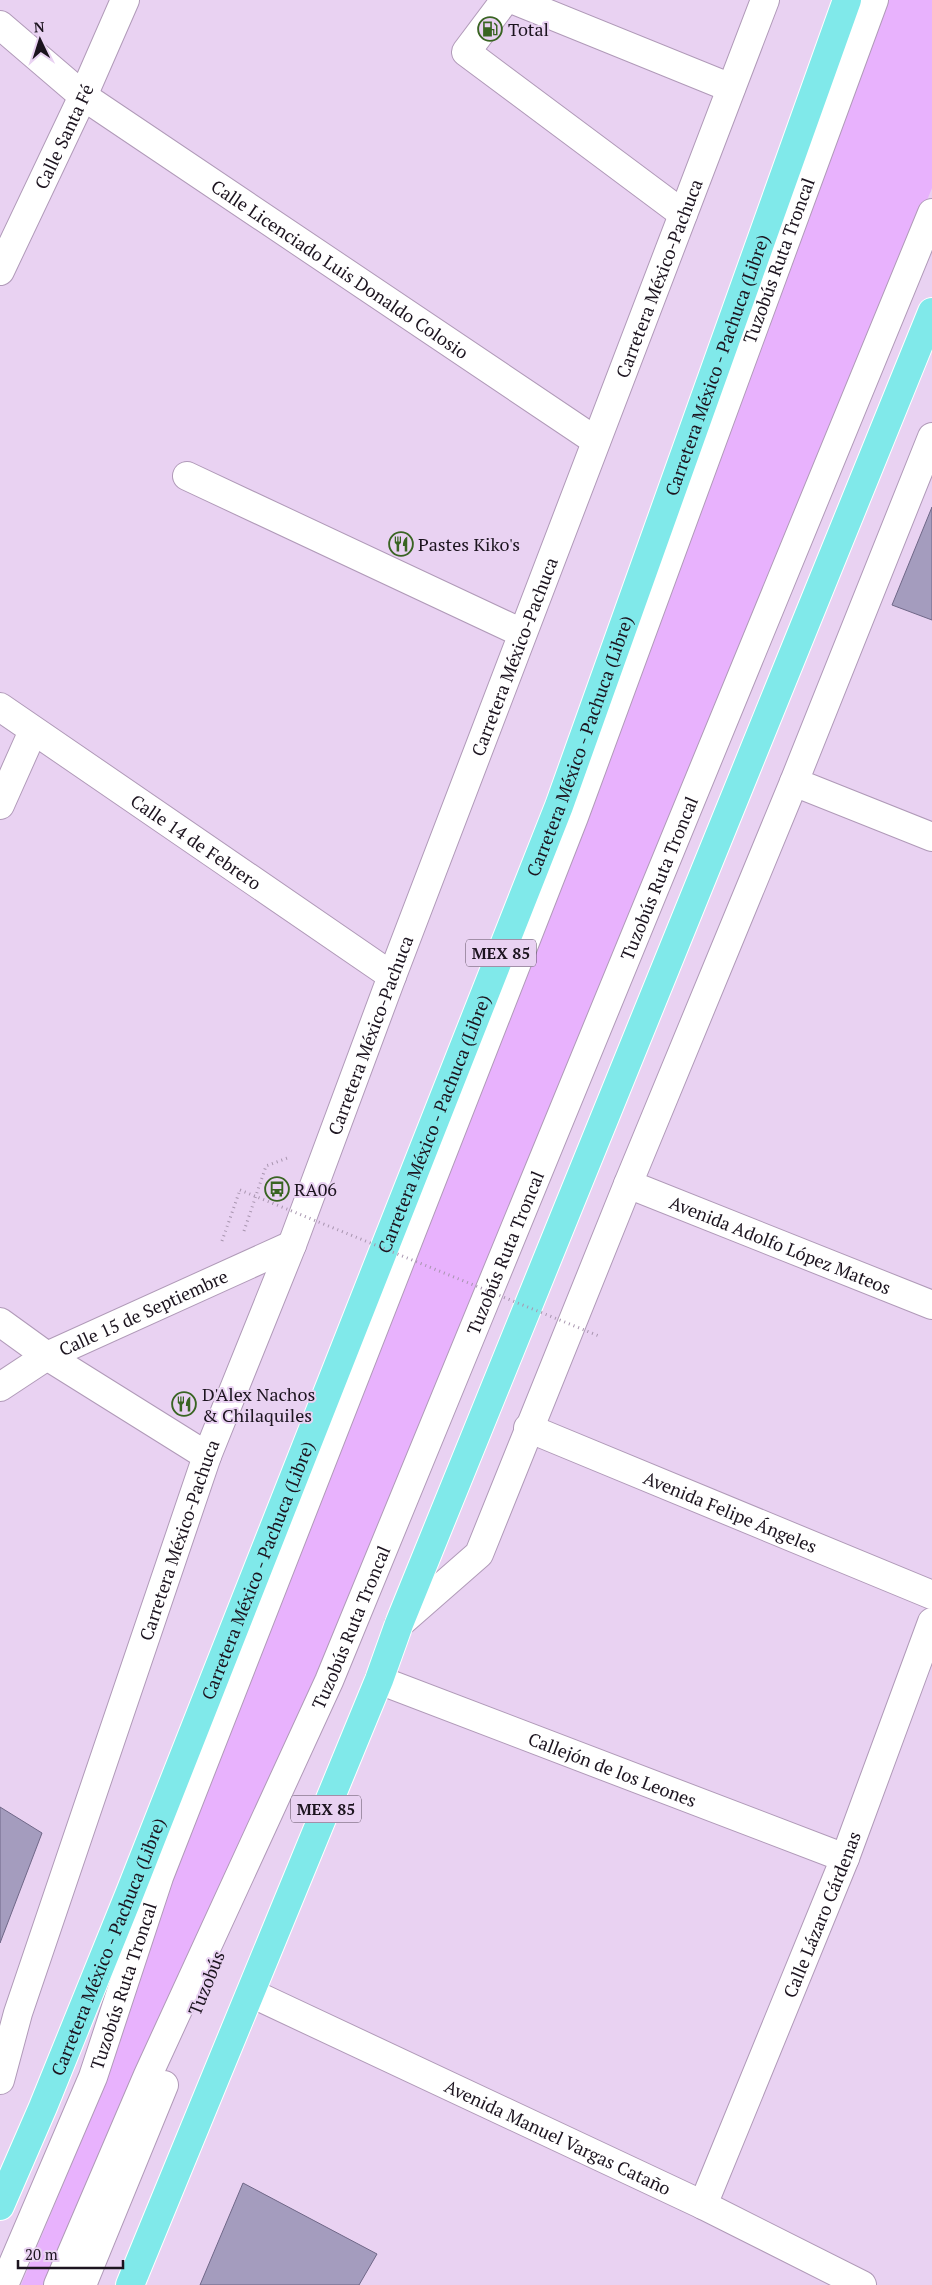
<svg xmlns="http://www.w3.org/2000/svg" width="932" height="2285" font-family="'PT Serif',serif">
<rect width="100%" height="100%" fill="#e9d2f2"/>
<path fill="#e8b2fd" d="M883,0h49v188l-442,1086 -207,499 -232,512h-30l72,-172 65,-192 67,-183z"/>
<path fill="#a49cbe" stroke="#6f6787" d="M932,507v113l-40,-15z
M0,1807l42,26 -42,110z
M243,2183l134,71 -18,31h-159z"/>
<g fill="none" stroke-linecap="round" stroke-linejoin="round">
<g stroke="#b09ab8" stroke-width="30">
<g id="minor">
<path d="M505,0l-39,52 217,162"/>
<path d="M514,0l217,88"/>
<path id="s1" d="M0,25l83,71 513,345"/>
<path id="s2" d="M0,271l83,-175 42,-96"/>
<path d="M187,476l335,157"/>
<path id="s3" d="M0,707l392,269"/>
<path d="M794,782l138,55"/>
<path d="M0,805l33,-74"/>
<path id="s4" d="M628,1184l304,121"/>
<path d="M0,1322l47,34 160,100"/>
<path id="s5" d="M0,1387l47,-31 245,-111"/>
<path id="s6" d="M528,1428l404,167"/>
<path d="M399,1624l80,-70 149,-370 166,-402 138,-345"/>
<path id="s7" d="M379,1680l466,178"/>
<path id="s8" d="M251,1993l452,212 159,80"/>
<path id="s9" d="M0,2080l18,-67 189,-557 85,-211 100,-269 373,-976"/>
<path id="s10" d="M703,2205l142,-347 87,-236"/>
<path id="s11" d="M4,2285l89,-208 66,-200 415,-1060 300,-817"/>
<path id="s12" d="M58,2285l90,-210 181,-394 603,-1468"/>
<path d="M82,2285l82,-200"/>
</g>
</g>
<g stroke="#fff" stroke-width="30">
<g id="highway">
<path id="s13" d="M0,2206l43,-99 86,-212 430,-1089 288,-806"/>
<path d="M130,2285l249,-605 20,-56 533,-1312"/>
</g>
</g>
<path stroke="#a895af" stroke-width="3" stroke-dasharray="1 4" stroke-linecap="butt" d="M244,1231l22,-65 24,-9
M222,1241l18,-51"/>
<use href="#minor" stroke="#fff" stroke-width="28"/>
<use href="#highway" stroke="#80e9ea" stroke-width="28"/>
<path stroke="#a895af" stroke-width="3" stroke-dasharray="1 4" stroke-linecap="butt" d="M240,1190l359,146"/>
</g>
<defs>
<g id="fuel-ring" transform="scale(1.25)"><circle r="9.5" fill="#e9d2f2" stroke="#396422" stroke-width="1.5"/><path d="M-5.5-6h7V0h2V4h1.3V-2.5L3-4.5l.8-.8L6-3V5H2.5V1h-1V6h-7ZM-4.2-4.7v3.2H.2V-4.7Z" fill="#396422"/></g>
<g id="restaurant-ring" transform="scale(1.25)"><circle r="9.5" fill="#e9d2f2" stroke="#396422" stroke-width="1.5"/><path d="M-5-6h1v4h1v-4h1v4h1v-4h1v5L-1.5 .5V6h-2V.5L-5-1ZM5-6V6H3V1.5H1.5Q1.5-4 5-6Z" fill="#396422"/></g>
<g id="bus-ring" transform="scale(1.25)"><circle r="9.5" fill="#e9d2f2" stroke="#396422" stroke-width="1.5"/><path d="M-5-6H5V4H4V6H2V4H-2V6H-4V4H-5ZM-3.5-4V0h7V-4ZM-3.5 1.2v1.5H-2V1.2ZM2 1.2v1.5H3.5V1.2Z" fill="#396422"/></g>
</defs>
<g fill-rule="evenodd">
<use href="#fuel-ring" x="490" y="29"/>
<use href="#restaurant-ring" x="401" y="544"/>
<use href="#bus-ring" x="277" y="1189"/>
<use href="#restaurant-ring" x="184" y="1404"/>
</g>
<g text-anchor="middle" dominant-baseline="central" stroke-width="4" stroke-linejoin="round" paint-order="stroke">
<g fill="#e9d2f2" stroke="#5a4d5e" stroke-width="1">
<rect x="466" y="939.5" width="70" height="27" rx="4"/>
<rect x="291" y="1795.5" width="70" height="27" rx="4"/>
</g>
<g font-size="16" font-weight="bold" fill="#1c141f">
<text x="501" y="953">MEX 85</text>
<text x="326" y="1809">MEX 85</text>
</g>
<g font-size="18" fill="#1c141f" stroke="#e9d2f2" text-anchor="start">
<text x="508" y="29">Total</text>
<text x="418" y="544">Pastes Kiko's</text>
<text x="294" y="1189">RA06</text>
<text x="202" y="1394">D'Alex Nachos<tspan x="202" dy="21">&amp; Chilaquiles</tspan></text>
</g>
<g font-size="18" fill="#1c141f" stroke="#e9d2f2">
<text stroke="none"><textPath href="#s2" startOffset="149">Calle Santa Fé</textPath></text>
<text stroke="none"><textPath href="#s11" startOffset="2168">Tuzobús Ruta Troncal</textPath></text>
<text stroke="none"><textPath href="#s1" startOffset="419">Calle Licenciado Luis Donaldo Colosio</textPath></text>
<text stroke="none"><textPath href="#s9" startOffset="1919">Carretera México-Pachuca</textPath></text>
<text stroke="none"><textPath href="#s13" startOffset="1976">Carretera México - Pachuca (Libre)</textPath></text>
<text stroke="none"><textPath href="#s9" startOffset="1514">Carretera México-Pachuca</textPath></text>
<text stroke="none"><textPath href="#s13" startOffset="1571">Carretera México - Pachuca (Libre)</textPath></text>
<text stroke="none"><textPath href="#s3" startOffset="238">Calle 14 de Febrero</textPath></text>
<text stroke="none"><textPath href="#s12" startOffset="1530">Tuzobús Ruta Troncal</textPath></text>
<text stroke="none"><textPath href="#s9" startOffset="1109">Carretera México-Pachuca</textPath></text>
<text stroke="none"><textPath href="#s13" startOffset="1166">Carretera México - Pachuca (Libre)</textPath></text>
<text stroke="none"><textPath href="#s4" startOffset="164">Avenida Adolfo López Mateos</textPath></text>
<text stroke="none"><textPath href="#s12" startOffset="1125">Tuzobús Ruta Troncal</textPath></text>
<text stroke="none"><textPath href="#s5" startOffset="162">Calle 15 de Septiembre</textPath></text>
<text stroke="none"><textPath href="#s6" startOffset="219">Avenida Felipe Ángeles</textPath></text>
<text stroke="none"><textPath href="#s9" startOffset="569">Carretera México-Pachuca</textPath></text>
<text stroke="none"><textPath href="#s13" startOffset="686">Carretera México - Pachuca (Libre)</textPath></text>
<text stroke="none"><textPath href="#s12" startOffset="720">Tuzobús Ruta Troncal</textPath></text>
<text stroke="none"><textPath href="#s7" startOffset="250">Callejón de los Leones</textPath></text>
<text stroke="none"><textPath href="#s10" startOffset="314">Calle Lázaro Cárdenas</textPath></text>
<text stroke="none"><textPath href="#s13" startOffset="281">Carretera México - Pachuca (Libre)</textPath></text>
<text transform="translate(206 1983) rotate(-68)">Tuzobús</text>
<text stroke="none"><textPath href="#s11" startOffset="322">Tuzobús Ruta Troncal</textPath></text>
<text stroke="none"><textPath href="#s8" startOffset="339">Avenida Manuel Vargas Cataño</textPath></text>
</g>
</g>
<g transform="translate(40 40) rotate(356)" stroke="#e9d2f2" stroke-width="4" paint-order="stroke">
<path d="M0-4L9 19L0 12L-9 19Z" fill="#1c141f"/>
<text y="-8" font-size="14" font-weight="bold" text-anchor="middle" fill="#1c141f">N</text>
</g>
<path d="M18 2260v8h105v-8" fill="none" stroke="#1c141f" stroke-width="2.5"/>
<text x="25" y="2260" font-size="15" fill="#1c141f" stroke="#e9d2f2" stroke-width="4" paint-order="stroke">20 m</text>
</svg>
